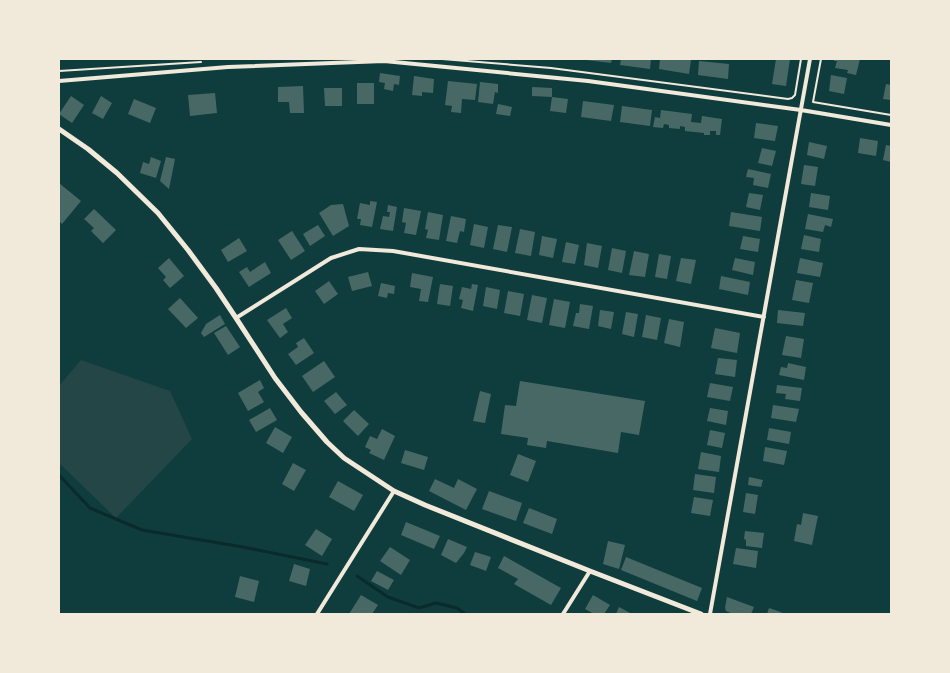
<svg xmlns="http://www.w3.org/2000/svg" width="950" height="673" font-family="'Zilla Slab',serif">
<rect width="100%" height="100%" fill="#0f3d3e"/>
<path fill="#244646" d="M81,360l89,31 22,48 -76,79 -57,-55v-77z"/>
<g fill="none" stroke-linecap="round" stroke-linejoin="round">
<path stroke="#0a2a2b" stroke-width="3" d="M59,475l31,33 52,22 101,17 84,17
M357,576l31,21 31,11 17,-5 21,5 8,6"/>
</g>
<path fill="#486865" d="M586,59h26l-1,4 -25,-3z
M621,59h30l-1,10 -30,-4z
M660,59l31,1 -2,14 -30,-5z
M776,59h14l-4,27 -14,-2z
M834,59h26l-4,16 -9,-2 1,-3 -13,-2 2,-7h-3z
M699,61l30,3 -1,15 -30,-4z
M380,73l20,3 -1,9 -5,-1 -1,7 -9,-2 1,-6 -6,-1z
M831,75l16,3 -3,16 -15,-3z
M414,76l20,3 -1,14 -11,-1v4l-10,-1z
M448,81l29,3 -2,16 -13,-1 -1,14 -10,-1 1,-6 -7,-1z
M480,82l18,2v9l-3,-1 -2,12 -15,-2z
M357,83h17v21h-17z
M886,84l5,1v15l-8,-1z
M303,86l1,27h-14l-1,-11h-11v-15z
M532,87l20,1v9l-20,-1z
M324,88h18v18h-17z
M215,93l2,20 -27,3 -2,-21z
M71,96l13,9 -12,18 -13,-9z
M101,96l11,7 -9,16 -11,-6z
M552,97l16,2 -2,14 -16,-2z
M134,99l22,9 -6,15 -22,-9z
M583,101l31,4 -3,16 -30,-4z
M498,104l14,3 -2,9 -14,-2z
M622,106l30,4 -2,16 -30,-4z
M661,110l31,4 -1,8 10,1 1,-7 20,3 -2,16h-4v-4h-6v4h-6v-2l-19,-2v-4l-5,-1v3l-11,-1v-3l-5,-1 -1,4 -10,-1 2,-10 5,1z
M756,123l22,3 -3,15 -21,-3z
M860,138l18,3 -2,15 -18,-3z
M809,142l18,4 -3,13 -17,-4z
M886,145l5,1v16l-8,-2z
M762,148l14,3 -4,15 -14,-3z
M151,157l10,4 -5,17 -16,-5 3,-11 6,2z
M166,157l9,2 -6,30 -9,-8z
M804,165l14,2 -3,19 -14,-2z
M748,169l23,5 -3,14 -15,-3 1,-7 -8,-1z
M59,183l22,18 -19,23 -3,-3z
M749,193l14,2 -3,15 -14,-3z
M811,193l19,3 -2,14 -19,-3z
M370,201l7,1 -5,25 -12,-2 1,-6h-4l3,-16 10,2z
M343,204l6,22 -16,10 -14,-23 12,-8z
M388,205l9,2 -4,24 -13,-2 3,-13 6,1 1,-5h-3z
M404,208l17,3 -5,24 -12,-2 2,-10 -4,-1z
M94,209l22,21 -13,13 -12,-12 3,-3 -10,-9z
M428,212l15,3 -4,25 -13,-2 2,-8 -3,-1z
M731,212l31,5 -2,14 -31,-5z
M808,214l25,5 -2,8 -6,-2 -2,7 -18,-3z
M451,216l15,3 -2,13 -4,-1 -3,12 -11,-2z
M474,224l14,3 -4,21 -14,-3z
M318,225l7,11 -15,10 -7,-12z
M498,225l14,2 -5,25 -14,-3z
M520,229l15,3 -4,24 -16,-3z
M292,231l13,20 -14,9 -13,-20z
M804,235l17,4 -2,13 -18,-3z
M542,236l15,3 -4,19 -14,-3z
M743,236l17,3 -2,13 -18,-3z
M239,238l8,13 -19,11 -7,-12z
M566,242l13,3 -4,19 -13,-2z
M587,243l15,3 -4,22 -14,-3z
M612,248l14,3 -4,22 -14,-3z
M634,251l15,3 -4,23 -16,-2z
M659,254l12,2 -4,23 -12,-2z
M169,258l15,18 -14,12 -7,-8 3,-3 -8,-9z
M681,258l15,2 -5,24 -15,-3z
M735,258l20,4 -2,13 -21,-5z
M800,258l23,5 -3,14 -23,-4z
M265,262l6,11 -22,14 -10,-15 8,-5 3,5z
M368,272l4,14 -20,5 -4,-14z
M412,273l21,4 -5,25 -9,-1 2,-12 -11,-2z
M721,276l29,6 -2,13 -29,-6z
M796,280l17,3 -4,20 -17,-3z
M329,281l9,13 -14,10 -9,-13z
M381,283l14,3 -1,8 -6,-1 -1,5 -9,-2z
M440,284l13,2 -3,20 -13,-2z
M472,284l6,1 -5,26 -12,-3 2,-8 -4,-1 3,-12 9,2z
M486,287l14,3 -3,19 -14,-3z
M508,291l16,3 -4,22 -16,-3z
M532,295l15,3 -5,25 -15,-3z
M180,298l18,20 -12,10 -18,-19z
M554,299l16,3 -5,26 -16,-3z
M580,304l13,2 -4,23 -16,-3 3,-13h3z
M286,308l6,10 -9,6 5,8 -8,6 -13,-18z
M600,310l14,2 -3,17 -13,-3z
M778,310l27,3 -2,13 -26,-3z
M626,312l12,2 -4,23 -12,-3z
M220,315l5,9 -21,13 -3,-4 5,-9z
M646,315l15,3 -4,22 -15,-3z
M669,319l15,3 -4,25 -16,-4z
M226,326l14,21 -12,8 -14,-22z
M715,328l25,5 -3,20 -26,-5z
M786,336l18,3 -3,19 -19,-3z
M304,338l10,15 -18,12 -8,-11 10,-7 -2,-4z
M718,358l19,2 -2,17 -20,-3z
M324,361l11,16 -22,15 -11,-16z
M788,363l18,4 -2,13 -25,-5 2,-8 6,1z
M260,380l4,8 -6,4 6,10 -16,9 -10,-18z
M520,381l125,20 -6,34 -18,-3 -3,21 -71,-12 -1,7 -19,-3 1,-7 -27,-4 4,-29 11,1z
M710,383l23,4 -3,14 -23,-4z
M777,385l25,3 -2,13 -15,-2 1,-5 -10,-1z
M480,391l11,3 -6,29 -12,-2z
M336,392l11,13 -12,9 -11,-13z
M773,405l26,4 -3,13 -25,-4z
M270,408l7,12 -21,12 -7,-12z
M710,408l18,3 -2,14 -19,-4z
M354,410l15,14 -11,12 -15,-15z
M275,427l17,10 -9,16 -17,-10z
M769,428l22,4 -2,12 -22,-4z
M382,429l13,7 -11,24 -15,-7 2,-3 -6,-3 5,-11 7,3z
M710,430l15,3 -3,15 -15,-3z
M765,447l22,4 -3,14 -21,-4z
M405,450l23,7 -4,13 -23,-7z
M701,452l20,4 -2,16 -21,-3z
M518,454l18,7 -8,21 -18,-7z
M293,463l13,7 -12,21 -12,-7z
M695,474l21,3 -2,16 -21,-3z
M749,477l14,3 -2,7 -13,-2z
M435,479l19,9 4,-9 19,10 -11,21 -37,-19z
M338,481l25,14 -9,16 -25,-14z
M489,491l33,12 -6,18 -34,-12z
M746,493l12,2 -3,19 -12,-2z
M694,497l19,3 -3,16 -19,-3z
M529,508l28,11 -5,15 -29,-11z
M803,513l15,3 -6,29 -18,-4 3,-17 4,1z
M406,522l34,14 -6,13 -33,-14z
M316,529l16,10 -10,17 -17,-11z
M745,531l19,2 -2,15 -16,-2v-6l-2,-1z
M448,539l19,8 -3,6 -8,10 -15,-8z
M608,541l17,4 -6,24 -16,-5z
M390,547l20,13 -9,15 -21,-14z
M736,548l22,3 -2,17 -23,-4z
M475,552l16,5 -5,14 -16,-6z
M504,556l57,32 -10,17 -37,-21 4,-5 -20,-11z
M626,557l76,31 -5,13 -76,-31z
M294,564l16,5 -4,17 -17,-5z
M377,571l17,9 -6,10 -17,-9z
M240,576l19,5 -5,21 -19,-5z
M361,595l17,10 -6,9h-23z
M593,595l17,10 -6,9h-10l-9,-5z
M727,597l27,10 -3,7h-18l-7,-3 -1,-3z
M619,607l13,7h-16z
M769,608l9,3 7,3h-18z"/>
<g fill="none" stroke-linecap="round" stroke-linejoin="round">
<path stroke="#f1e9da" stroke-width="2" d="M442,59l109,9 237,31 4,-1 3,-3 6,-36
M821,59l-8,43 78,13
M59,71l142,-9"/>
<path stroke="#f1e9da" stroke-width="4" d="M59,81l169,-14 156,-6 204,20 213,29 90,15
M236,318l95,-60 28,-9 34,2 371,66
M317,614l77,-123
M563,614l27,-43
M710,614l100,-555"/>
<path stroke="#f1e9da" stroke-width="5" d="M59,129l29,20 29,24 41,40 30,37 28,38 20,30 39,60 26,34 26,30 17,16 50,33 31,14 165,66 111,43"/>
</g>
<rect width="950" height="673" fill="none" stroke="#f1e9da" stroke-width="120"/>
</svg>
